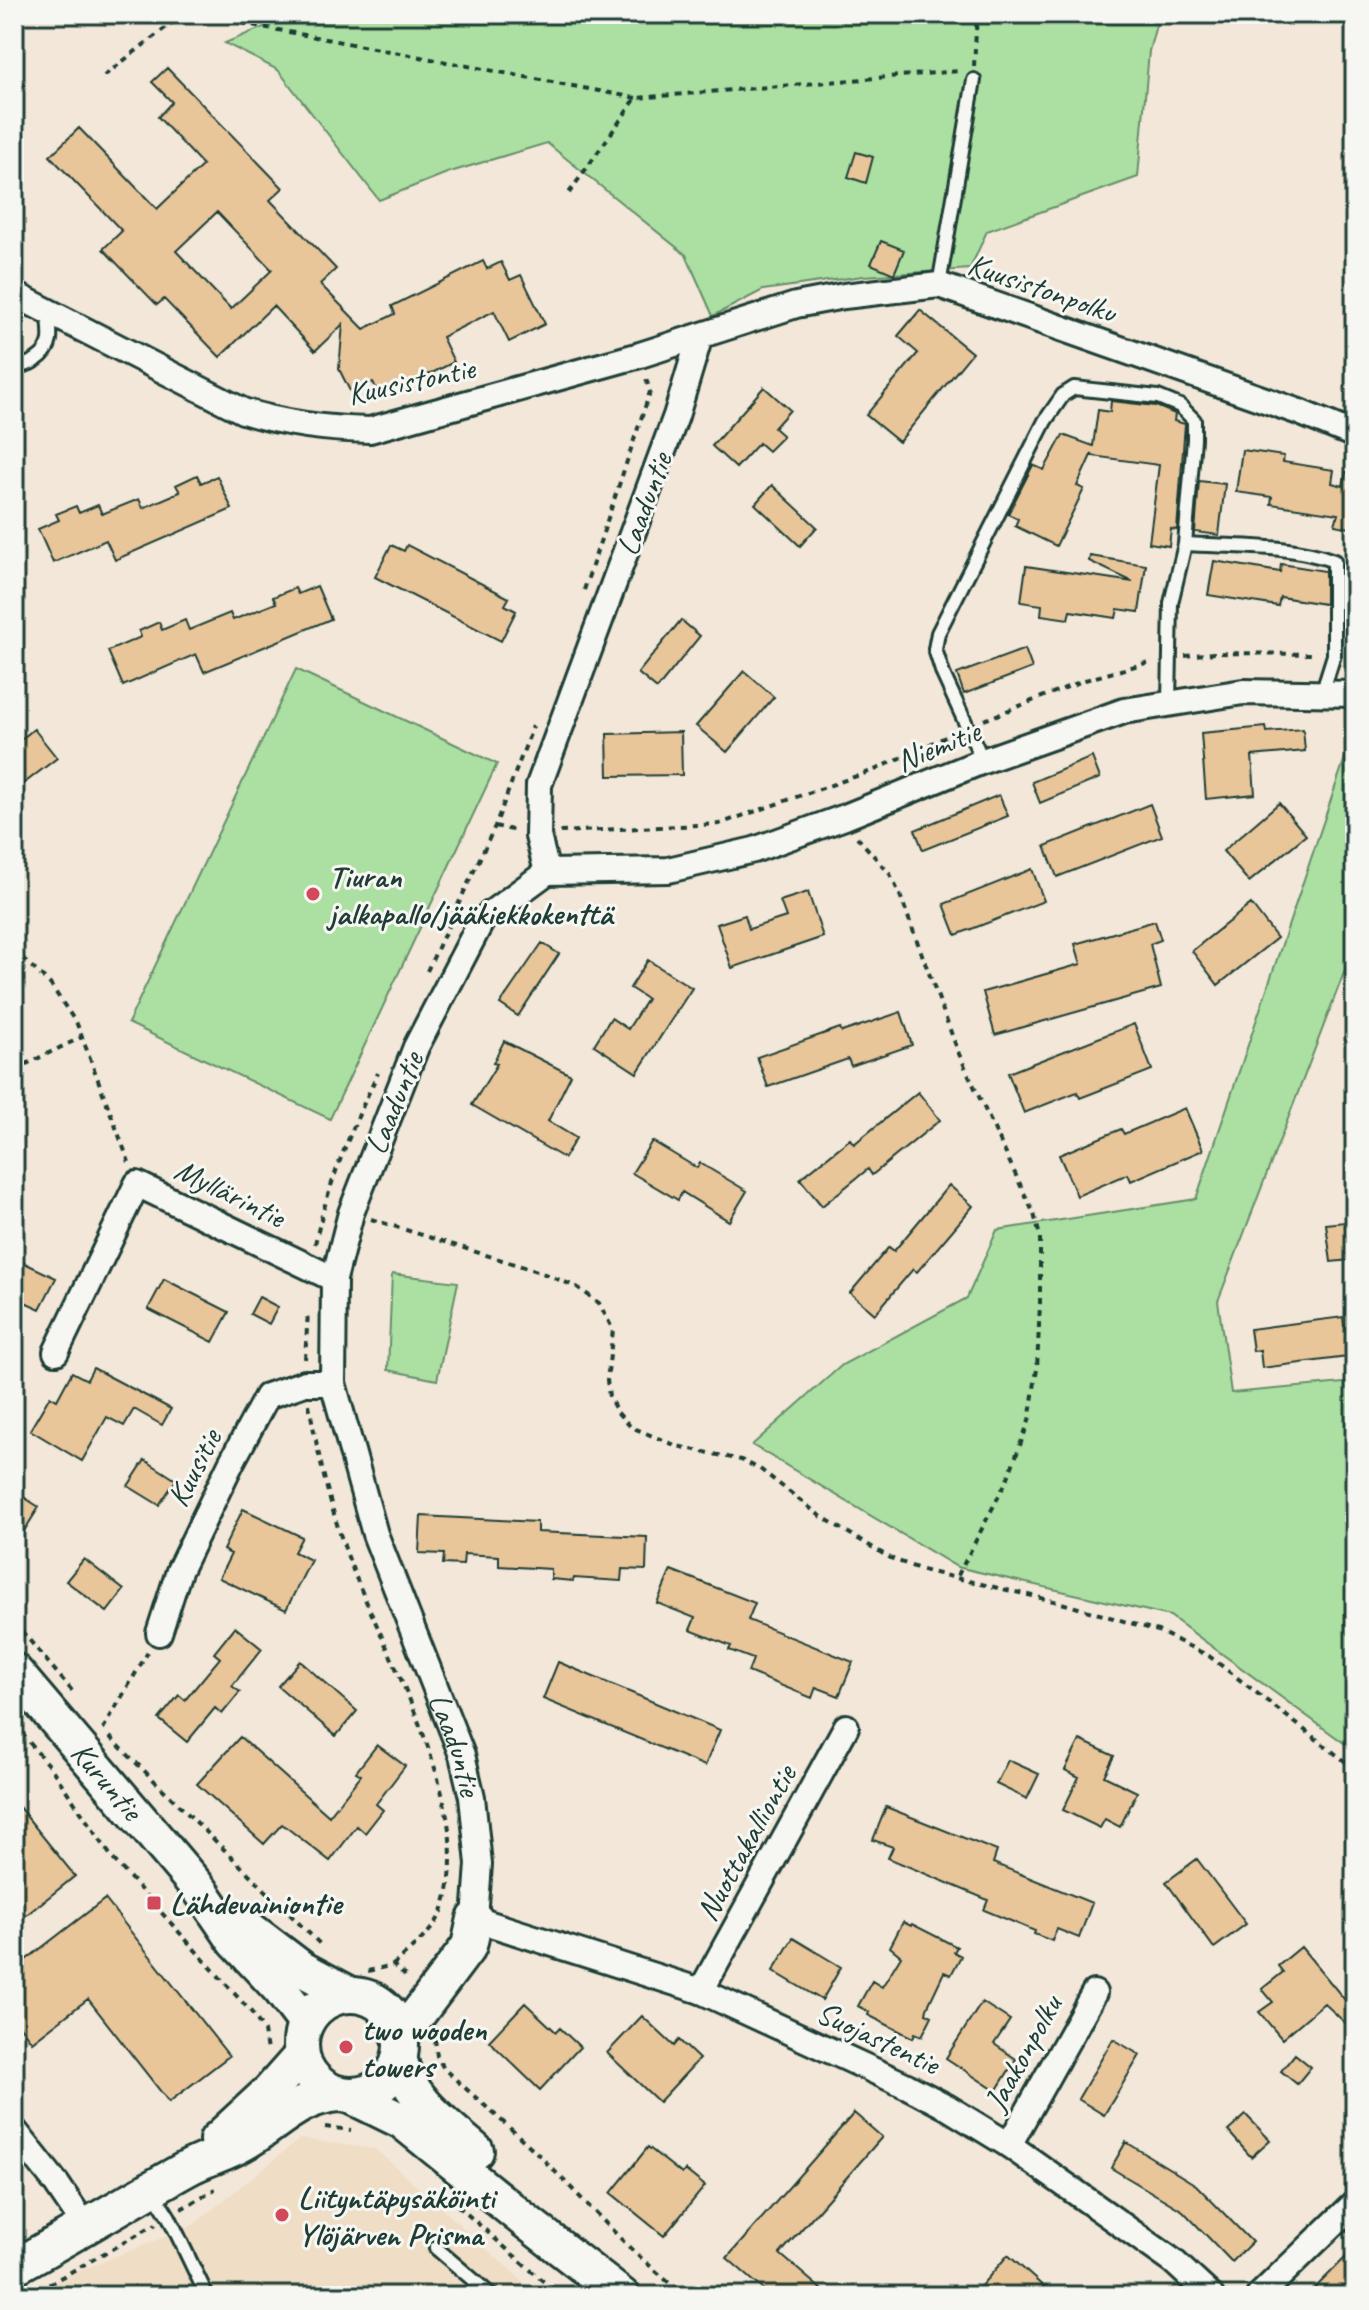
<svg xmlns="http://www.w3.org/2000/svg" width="1369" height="2310" font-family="Caveat,sans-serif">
<rect width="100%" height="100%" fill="#f2e7d8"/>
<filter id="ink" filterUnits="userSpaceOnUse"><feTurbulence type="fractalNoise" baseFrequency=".0125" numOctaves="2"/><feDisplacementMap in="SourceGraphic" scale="16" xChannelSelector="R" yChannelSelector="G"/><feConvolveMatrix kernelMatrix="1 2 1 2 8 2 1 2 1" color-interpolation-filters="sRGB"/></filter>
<g filter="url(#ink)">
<path fill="#efddc5" d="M300,2139l75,10 164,147h-522l175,-70z"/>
<path fill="#ace0a2" stroke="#668e6b" stroke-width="2" d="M295,14h864l-10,37 -11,126 -151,54 -17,38 -107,7 -100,14 -50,26 -27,-61 -139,-112 -100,30 -68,27 -101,-130 -53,-27z
M296,669l201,95 -167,355 -202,-96z
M1349,746l6,3v195l-137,357 13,92 124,-11v369l-185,-135 -213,-49 -205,-122 90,-80 125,-67 30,-68 199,-31z
M392,1274l66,8 -21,98 -49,-10z"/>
<path fill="#e9c59a" stroke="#1f3d34" stroke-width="2" fill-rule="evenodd" d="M167,68l116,120 -13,12 66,69 -16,15 44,45 31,-15 -3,-8 91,-45 4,8 14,-7 9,18 11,-5 24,49 -36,18 -15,-31 -52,26 12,25 -54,27 -3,-6 -19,9 -5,-10 -22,11 -12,-24 4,-45 -28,27 -42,-45 -53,51 -56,-58 -7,6 -54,-56 19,-18 -72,-75 29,-28 78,81 46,-44 -45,-48 14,-15 -20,-20zM217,212l55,58 -41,39 -55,-58z
M856,152l17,5 -7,26 -18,-6z
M881,241l23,9 -10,24 -23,-10z
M920,310l52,43 -73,89 -33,-27 52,-62 -20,-17z
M764,387l26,23 -16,18 9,8 -15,15 -9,-8 -23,25 -24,-22z
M1111,401l45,5 19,8 -1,7 11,3 -8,106 -6,-1 -2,17 -20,-3 10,-78 -67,-9v-3l-15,33 7,3 -28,57 -41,-20 3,-7 -10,-5 25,-49 11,5 19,-35 30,11 5,-36 12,2z
M1242,450l42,6 -1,6 51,8 -2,13 11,3 3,-14h9v57l-20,-4 3,-11 -67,-10 1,-7 -36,-5z
M197,475l4,8 16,-7 15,33 -117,51 -9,-20 -53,23 -15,-34 21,-9 -3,-6 20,-8 3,7 19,-8 4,9 37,-15 4,9 37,-16 -4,-7z
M1199,481l26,3 -6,51 -24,-3z
M772,485l45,42 -17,19 -45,-42z
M391,545l13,6 3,-6 102,53 -4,7 11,6 -15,30 -126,-64z
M1090,556l56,9 -7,47 -21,-3 -2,9 -46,-7 -2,8 -27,-4 1,-10 -21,-3 5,-36 107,16 -44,-21z
M1214,561l66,11 1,-8 44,7v33l-45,-7 -2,9 -70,-11z
M1343,574l12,2v33l-12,-2z
M317,586l14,33 -127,53 -8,-18 -73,32 -15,-35 33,-14 -2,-6 20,-9 3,8 23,-10 4,10 41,-17 3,7 43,-17 -3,-6 22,-9 3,6z
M681,620l19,16 -43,53 -19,-16z
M1025,649l7,19 -68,26 -7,-20z
M744,671l30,26 -47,55 -31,-26z
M1266,727l1,5 36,-3 2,22 -53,5 3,38 -49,5 -5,-66z
M34,729l23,29 -43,33v-46z
M681,732l1,43 -74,1 -1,-42z
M1092,757l8,21 -60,25 -8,-21z
M999,795l9,21 -85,34 -8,-20z
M1279,803l27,32 -57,47 -26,-31z
M1150,804l12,32 -105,41 -12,-31z
M1032,869l12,32 -88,34 -12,-31z
M808,892l15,45 -91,31 -15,-44 28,-9 4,14 37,-12 -6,-16z
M1251,904l26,34 -59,47 -26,-34z
M1155,921l6,19 -11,4 11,44 -166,47 -12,-43 98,-28 -6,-20z
M542,943l17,11 -41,62 -18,-12z
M648,960l44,28 -55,85 -43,-28 17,-27 17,11 19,-30 -17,-11z
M901,1012l11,33 -61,21 -3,-7 -80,28 -11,-30 83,-29 2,4z
M1134,1024l18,46 -72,28 -3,-6 -53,21 -16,-40z
M504,1041l67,34 -23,46 28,17 -12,20 -92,-53 25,-41 -4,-1z
M918,1092l22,28 -68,55 -4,-6 -46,37 -22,-27 50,-40 4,5z
M1185,1108l18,42 -72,31 -3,-7 -51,22 -18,-41 62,-26 3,5z
M652,1141l45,27 3,-5 47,28 -18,30 -47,-29 -4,8 -46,-27z
M949,1185l24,21 -56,66 -4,-3 -38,45 -25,-21 39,-46 5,4z
M1345,1222l5,38 -19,2 -5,-38z
M14,1258l42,20 -16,31 -26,-12z
M164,1279l65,33 -16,30 -65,-33z
M259,1297l19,10 -9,17 -19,-10z
M1343,1317l1,9 11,-1v31l-93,12 -2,-18 -7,1 -3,-22z
M93,1368l78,41 -9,16 -28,-16 -10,17 -17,-9 -25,44 -52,-31 20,-34 7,4 15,-28 15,8z
M145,1460l31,20 -17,25 -31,-19z
M14,1491l25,16 -25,40z
M243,1509l59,28 -8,15 17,8 -25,50 -67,-32 12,-24 -8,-4z
M421,1516l116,6v10l110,5 -1,33 -24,-1 -1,12 -47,-3 -1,3 -22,-2v-10l-52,-3v-10l-35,-2 -1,11 -20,-1 1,-10 -25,-1z
M84,1559l40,31 -17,22 -41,-31z
M671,1570l84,33 -7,17 105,42 -14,34 -23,-9 -4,11 -64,-26 5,-13 -24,-9 2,-4 -41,-16 5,-12 -38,-15z
M235,1627l27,22 -30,37 8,6 -18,22 -7,-6 -28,34 -28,-23 20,-24 6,5 35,-42 -6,-5z
M300,1661l57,50 -21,25 -58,-50z
M558,1662l162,68 -15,36 -162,-67z
M240,1737l89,79 32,-41 -5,-3 21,-27 28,21 -29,38 7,6 -18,23 -8,-7 -27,35 -48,-37 -18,20 -67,-60z
M1080,1740l34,16 -10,20 33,16 -17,35 -15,-8 -5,9 -37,-18 16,-33 -14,-7z
M1008,1760l31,14 -12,25 -31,-15z
M14,1801l61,75 -61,49z
M886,1807l111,44 -4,12 99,40 -13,35 -22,-9 -5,12 -18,-7 1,-3 -51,-21 4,-10 -100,-42 5,-11 -20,-7z
M1197,1859l49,65 -32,24 -48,-66z
M105,1899l124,157 -60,46 -81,-103 -56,43 -18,-24v-49z
M903,1922l8,4 1,-2 45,23 -3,5 7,4 -10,19 -7,-3 -17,36 -1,5 6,3 -10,20 -7,-3 -2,5 -45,-23 1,-3 -11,-6 14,-25 10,6 19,-31 -11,-9z
M793,1938l48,29 -19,33 -49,-29z
M1301,1947l54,65v20l-31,-29 -42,36 -23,-27 14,-10 -11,-13 21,-17 -5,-6z
M982,2002l28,18 -16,24 22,15 -20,32 -50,-33z
M525,2003l31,29 4,-4 20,19 -40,43 -51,-49z
M642,2016l32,30 5,-6 20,19 -40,43 -52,-49z
M1113,2039l27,16 -36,60 -26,-16z
M1295,2054l16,13 -14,17 -16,-13z
M854,2113l28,24 -102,117 49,42h-58l-44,-38z
M1246,2115l24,25 -19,17 -23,-26z
M1126,2142l70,43 56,57 -20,20 -49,-51 -72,-43z
M648,2147l34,27 3,-4 20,16 -41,50 -53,-43z
M1355,2248v48h-48z
M1008,2255l46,41h-82z"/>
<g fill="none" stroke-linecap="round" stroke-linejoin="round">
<g stroke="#1f3d34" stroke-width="18">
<path id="lane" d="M939,285l35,-205
M14,367c15,-1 33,-10 36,-27 1,-8 -1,-19 -1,-28
M1185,544c48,3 104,0 149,17v94l-12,38
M983,761l-40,-87 -8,-25 3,-16 107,-212 18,-26 11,-7 84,9 22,9 14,14v19l-9,105 -14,59 -2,99
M152,2190l17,27 38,79
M436,2248l56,48"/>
</g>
<g stroke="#1f3d34" stroke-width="30">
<g id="street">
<path d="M14,294l229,117c42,13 83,18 127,19l270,-75 156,-50 48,-9 95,-11 360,127 56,23"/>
<path id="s1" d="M700,336l-24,80 -137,369 -1,51 9,36 -65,48 -66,127 -65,166 -17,66 -1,104 42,151 87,221 10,42 7,67 -4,55 226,72 206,95 40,21 62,38 165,117 37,34"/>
<path d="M547,872l121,-2 86,-20 91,-33 138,-56 141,-50 119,-19 112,2"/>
<path d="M56,1352l81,-168 197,95"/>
<path d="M159,1633l20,-62 52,-108 36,-67 38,-13h28"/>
<path d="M701,1991l145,-264"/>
<path d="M14,2130l42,53 31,46"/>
<path d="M1009,2145l85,-152"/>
<path d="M1259,2296l96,-93"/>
</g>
</g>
<g stroke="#1f3d34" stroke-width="40">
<g id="secondary">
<path id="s2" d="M14,1671l187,220 34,50 45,48 26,34"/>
<path d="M235,1918l67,51 49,26"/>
<circle cx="351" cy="2045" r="50"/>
<path d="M400,2038l69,-92 6,-27"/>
<path d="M399,2058c11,42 46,66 77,93"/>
<path d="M349,2095l53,26 121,98 99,77"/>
<path d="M217,2140l52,-48 32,-36"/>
<path d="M14,2267c58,-31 114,-66 172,-98 18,-10 38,-15 56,-25 36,-20 55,-47 97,-50"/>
</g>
</g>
<path stroke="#1f3d34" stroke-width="4" stroke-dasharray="6 6" stroke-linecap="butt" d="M194,14l442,84
M974,66l3,-52
M104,76l79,-62
M569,193l67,-95 323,-27
M584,590l66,-198 -4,-14
M1185,656l29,-3 102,1
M984,720l101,-40 68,-19
M495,826l21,5
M560,832l159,-8 158,-55 77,-36
M857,837l33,37 10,21 59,159 75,160 6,22v67l-3,66 -8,52 -22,59 -51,99
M14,950l36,34 27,40 52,138
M427,971l68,-145 38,-100
M14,1070l68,-33
M371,1219l166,52 40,16 22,16 14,27 -6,50 2,17 8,15 14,15 46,19 64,14 19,9 59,46 71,43 32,12 136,32 100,29 51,25 146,113
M315,1244c13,-61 37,-116 63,-171
M305,1359l3,-47
M309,1404c9,51 21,104 39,153 34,94 133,254 94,354 -9,22 -32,38 -49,54
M14,1622l60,71
M14,1724l39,47 60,88 140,155 11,17 3,20
M103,1729l45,-77
M110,1737l213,210
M368,1971l25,-6 16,14
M435,2039l2,17 7,13 88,79 99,101 53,47
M325,2127l26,3
M458,2206l102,90
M181,2209l34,-20
M28,2296l128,-72"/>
<use href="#lane" stroke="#f6f6f2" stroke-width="12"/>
<use href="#street" stroke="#f6f6f2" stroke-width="24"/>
<use href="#secondary" stroke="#f6f6f2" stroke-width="34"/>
</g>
</g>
<g fill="#d1495b" stroke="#f6f6f2" stroke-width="3">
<circle cx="313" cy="894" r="8"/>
<rect x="146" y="1895" width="16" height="16" rx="4"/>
<circle cx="346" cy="2047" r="8"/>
<circle cx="282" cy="2215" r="8"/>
</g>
<g text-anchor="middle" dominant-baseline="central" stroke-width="6" stroke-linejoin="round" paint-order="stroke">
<g font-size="32" fill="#1f3d34" stroke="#f6f6f2">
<text transform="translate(1042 288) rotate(19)">Kuusistonpolku</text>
<text transform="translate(411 381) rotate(-12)">Kuusistontie</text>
<text transform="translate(644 504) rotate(-70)">Laaduntie</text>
<text transform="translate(938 746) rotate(-22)">Niemitie</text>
<text transform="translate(394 1103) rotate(-68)">Laaduntie</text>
<text transform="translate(230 1193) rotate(26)">Myllärintie</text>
<text transform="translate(194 1468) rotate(-63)">Kuusitie</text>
<text stroke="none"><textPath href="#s1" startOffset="1522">Laaduntie</textPath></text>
<text stroke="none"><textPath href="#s2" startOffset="144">Kuruntie</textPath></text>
<text transform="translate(746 1843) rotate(-61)">Nuottakalliontie</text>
<text transform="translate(878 2038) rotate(25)">Suojastentie</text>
<text transform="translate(1023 2053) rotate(-61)">Jaakonpolku</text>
</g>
<g font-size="32" font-weight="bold" fill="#1f3d34" stroke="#f6f6f2" text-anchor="start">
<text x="329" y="876">Tiuran<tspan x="329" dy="37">jalkapallo/jääkiekkokenttä</tspan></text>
<text x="170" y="1903">Lähdevainiontie</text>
<text x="362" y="2029">two wooden<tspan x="362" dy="37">towers</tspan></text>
<text x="298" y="2197">Liityntäpysäköinti<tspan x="298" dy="37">Ylöjärven Prisma</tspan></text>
</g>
</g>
<rect width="1369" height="2310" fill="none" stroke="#f6f6f2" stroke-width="48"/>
<rect x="24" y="24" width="1321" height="2262" fill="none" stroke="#1f3d34" stroke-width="3" filter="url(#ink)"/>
</svg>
